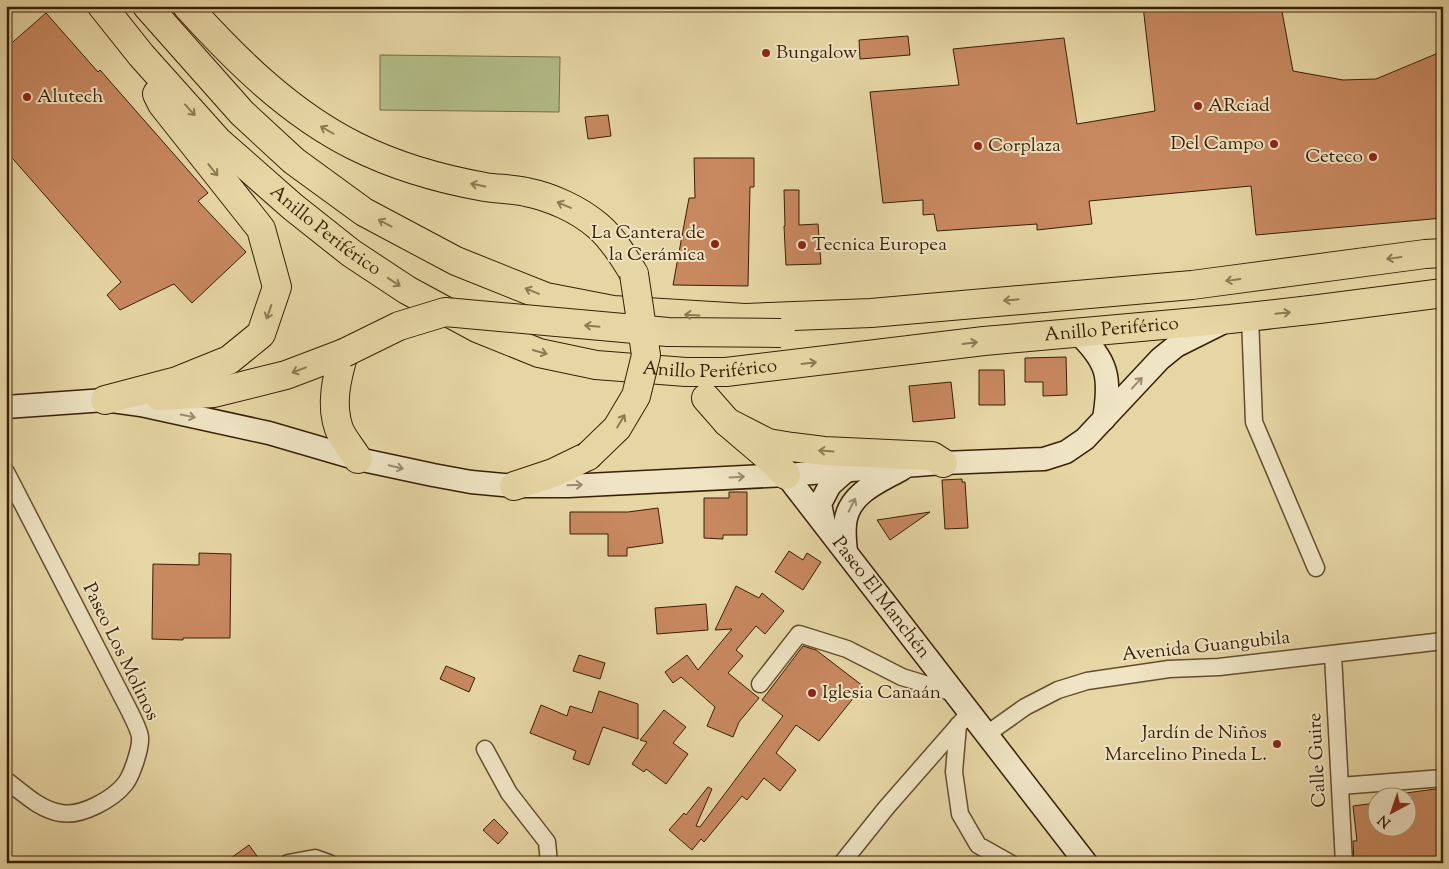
<svg xmlns="http://www.w3.org/2000/svg" width="1449" height="869" font-family="'Sorts Mill Goudy',serif">
<rect width="100%" height="100%" fill="#e6d6a4"/>
<filter id="stains"><feTurbulence type="fractalNoise" baseFrequency=".004" numOctaves="4"/><feColorMatrix values="0 0 0 0 .2 0 0 0 0 .09 0 0 0 0 .02 0 0 0 .5 -.17"/></filter>
<radialGradient id="worn" r=".72"><stop offset=".6" stop-color="#630" stop-opacity="0"/><stop offset="1" stop-color="#630" stop-opacity=".3"/></radialGradient>
<path fill="#b2be88" stroke="#756e46" d="M380,55l180,2 -1,55 -179,-2z"/>
<path fill="#c88860" stroke="#381f04" d="M1143,6h138l12,65 50,9 33,-1 67,-28v167l-187,17 -5,-49 -162,15 3,23 -55,6v-6l-100,7 -3,-17 -11,1v-15l-40,3 -13,-111 89,-7 -6,-36 111,-11 13,86 78,-13z
M46,13l52,59 2,-2 108,123 -10,8 48,51 -54,51 -18,-19 -54,26 -13,-15 14,-13 -115,-131v-103z
M908,36l2,19 -50,4 -1,-19z
M608,115l3,21 -23,3 -3,-22z
M694,158h60v29h-4l-2,99 -75,-1 16,-87h6z
M784,190h15v35l19,-1 3,40 -35,1 -2,-39h1z
M1066,357l1,38 -24,1v-14h-18v-24z
M979,370h25l1,35h-26z
M951,382l4,36 -42,4 -4,-36z
M962,479v3h3l3,46 -23,1 -3,-49z
M729,492h18v43h-24v4l-19,-1v-40h25z
M658,508l5,35 -36,5v8h-19v-22h-38v-22h58z
M930,512l-40,28 -13,-20z
M789,551l14,9 4,-7 14,9 -18,28 -28,-18z
M199,553l32,1 -1,84h-47v2l-31,-1 1,-75 46,1z
M736,586l23,12 3,-5 22,18 -19,23 -9,-8 -20,24 7,6 -15,17 31,25 -20,24 -6,15 -26,-11 8,-19 -34,-30 -8,6 -8,-11 22,-17 11,15 34,-41 -17,1z
M706,604l2,26 -51,4 -2,-26z
M803,646l13,4 47,36 -44,55 -23,-16 -20,28 20,17 -16,21 -16,-13 -17,22 -5,-4 -38,46 -3,-3 -9,11 -23,-20 15,-17 2,2 22,-28 4,2 -16,37 4,1 83,-111 -21,-16z
M579,655l26,8 -5,16 -27,-8z
M446,666l29,12 -6,14 -29,-13z
M599,691l39,13v35l-35,-12 -14,38 -16,-6 3,-8 -46,-18 11,-28 26,11 3,-10 22,7z
M664,710l22,17 -13,16 15,11 -22,30 -20,-15 -2,3 -12,-8 15,-22 -7,-2z
M1443,788v75h-89l-1,-22h4l-4,-35 23,-3v23h30v-33z
M494,819l14,14 -10,11 -15,-14z
M249,845l13,18h-38z"/>
<g fill="none" stroke-linecap="round" stroke-linejoin="round">
<g stroke="#644d2c" stroke-width="19">
<path id="street" d="M1250,317l4,105 62,146
M6,472l124,240c3,7 9,17 10,25 1,11 -8,38 -15,47 -12,15 -44,33 -64,29 -21,-3 -38,-20 -55,-33
M1333,655l11,208
M760,684l39,-50 48,15 55,28 52,16
M958,725l-4,47 6,42 18,31 32,18
M987,734l38,-27 33,-17 29,-9 82,-12 50,-2 224,-26
M485,749l24,44 38,49 2,21
M1340,786l103,-8
M288,863l27,-5 14,5
M842,863l44,-55 84,-96"/>
</g>
<g stroke="#381f04" stroke-width="25">
<g id="secondary">
<path d="M1077,332c31,30 34,44 27,87"/>
<path d="M6,407l99,-7 36,5 128,28 89,26 75,16 38,7 43,4h54l218,-11 157,-12 101,-4 22,-7 19,-13 75,-80 16,-13 44,-22"/>
<path id="s1" d="M786,475l300,388"/>
<path d="M824,523l-4,-19 10,-19 18,-16"/>
<path d="M846,552c-1,-9 -2,-19 -1,-28 3,-31 34,-42 57,-55"/>
</g>
</g>
<g stroke="#381f04" stroke-width="30">
<g id="highway">
<path id="s2" d="M102,6l39,49 77,86 75,66 58,46 56,37 70,38 62,25 57,12 90,7h40l258,-31 246,-22 89,-10 124,-16"/>
<path d="M147,6l95,107 52,48 70,51 92,49 90,36 67,13 132,8 126,-5 321,-28 233,-31 18,-1"/>
<path d="M187,6c49,54 102,107 168,140 40,20 85,33 130,41 13,2 28,2 41,5 25,5 52,17 72,34 15,13 26,31 36,48"/>
<path d="M344,353c-7,24 -14,51 -5,76 4,10 13,20 19,30"/>
<path d="M159,396l55,-3 72,-18 58,-22"/>
<path d="M706,398l21,24 48,41 11,12"/>
<path d="M105,400l72,-19 52,-21 32,-26 16,-47 -16,-58 -99,-125 -5,-10"/>
<path d="M727,422l41,21 24,4 32,4 108,5 11,7"/>
<path d="M514,486l39,-13 35,-17"/>
</g>
</g>
<use href="#street" stroke="#efe4c4" stroke-width="16"/>
<use href="#secondary" stroke="#efe4c4" stroke-width="22"/>
<use href="#highway" stroke="#e6d6a4" stroke-width="28"/>
<g stroke="#381f04" stroke-width="30" stroke-linecap="butt">
<path id="highway-bridge" d="M344,353l55,-27 46,-14 223,20 113,1
M588,456l29,-28 19,-32 10,-41 -12,-81"/>
</g>
<use href="#highway-bridge" stroke="#e6d6a4" stroke-width="28"/>
</g>
<defs><path id="oneway-shaft" d="M-6 0H5M1.5-3L5.5 0L1.5 3" fill="none" stroke-width="1.6" stroke-linecap="round" stroke-linejoin="round" transform="scale(1.25)"/></defs>
<g stroke="#8f7a54">
<use href="#oneway-shaft" transform="translate(190 110) rotate(48)"/>
<use href="#oneway-shaft" transform="translate(327 130) rotate(-150)"/>
<use href="#oneway-shaft" transform="translate(213 170) rotate(51)"/>
<use href="#oneway-shaft" transform="translate(478 185) rotate(-168)"/>
<use href="#oneway-shaft" transform="translate(564 205) rotate(-157)"/>
<use href="#oneway-shaft" transform="translate(385 223) rotate(-152)"/>
<use href="#oneway-shaft" transform="translate(1394 258) rotate(172)"/>
<use href="#oneway-shaft" transform="translate(1233 280) rotate(172)"/>
<use href="#oneway-shaft" transform="translate(394 282) rotate(33)"/>
<use href="#oneway-shaft" transform="translate(532 291) rotate(-158)"/>
<use href="#oneway-shaft" transform="translate(1011 300) rotate(175)"/>
<use href="#oneway-shaft" transform="translate(269 312) rotate(109)"/>
<use href="#oneway-shaft" transform="translate(1283 313) rotate(-6)"/>
<use href="#oneway-shaft" transform="translate(692 315) rotate(-177)"/>
<use href="#oneway-shaft" transform="translate(592 326) rotate(-175)"/>
<use href="#oneway-shaft" transform="translate(970 343) rotate(-7)"/>
<use href="#oneway-shaft" transform="translate(540 352) rotate(16)"/>
<use href="#oneway-shaft" transform="translate(809 363) rotate(-7)"/>
<use href="#oneway-shaft" transform="translate(299 370) rotate(159)"/>
<use href="#oneway-shaft" transform="translate(621 421) rotate(-59)"/>
<use href="#oneway-shaft" transform="translate(826 451) rotate(-176)"/>
</g>
<g stroke="#9d8b6e">
<use href="#oneway-shaft" transform="translate(1137 383) rotate(-47)"/>
<use href="#oneway-shaft" transform="translate(188 416) rotate(12)"/>
<use href="#oneway-shaft" transform="translate(396 467) rotate(13)"/>
<use href="#oneway-shaft" transform="translate(737 477) rotate(-3)"/>
<use href="#oneway-shaft" transform="translate(575 485) rotate(-2)"/>
<use href="#oneway-shaft" transform="translate(852 505) rotate(-63)"/>
</g>
<g fill="#8f2418" stroke="#efe4c4" stroke-width="2">
<circle cx="766" cy="53" r="5"/>
<circle cx="27" cy="97" r="5"/>
<circle cx="1198" cy="106" r="5"/>
<circle cx="1274" cy="144" r="5"/>
<circle cx="978" cy="146" r="5"/>
<circle cx="1373" cy="157" r="5"/>
<circle cx="715" cy="244" r="5"/>
<circle cx="802" cy="245" r="5"/>
<circle cx="812" cy="693" r="5"/>
<circle cx="1277" cy="744" r="5"/>
</g>
<g text-anchor="middle" dominant-baseline="central" stroke-width="4" stroke-linejoin="round" paint-order="stroke">
<g font-size="19" fill="#381f04" stroke="#efe4c4" text-anchor="start">
<text x="776" y="53">Bungalow</text>
<text x="37" y="97">Alutech</text>
<text x="1208" y="106">ARciad</text>
<text x="1264" y="144" text-anchor="end">Del Campo</text>
<text x="988" y="146">Corplaza</text>
<text x="1363" y="157" text-anchor="end">Ceteco</text>
<text x="705" y="233" text-anchor="end">La Cantera de<tspan x="705" dy="22">la Cerámica</tspan></text>
<text x="812" y="245">Tecnica Europea</text>
<text x="822" y="693">Iglesia Canaán</text>
<text x="1267" y="733" text-anchor="end">Jardín de Niños<tspan x="1267" dy="22">Marcelino Pineda L.</tspan></text>
</g>
<g font-size="19" fill="#381f04" stroke="#efe4c4">
<text stroke="none"><textPath href="#s2" startOffset="318">Anillo Periférico</textPath></text>
<text stroke="none"><textPath href="#s2" startOffset="1142">Anillo Periférico</textPath></text>
<text stroke="none"><textPath href="#s2" startOffset="738">Anillo Periférico</textPath></text>
<text stroke="none"><textPath href="#s1" startOffset="155">Paseo El Manchén</textPath></text>
<text transform="translate(1206 647) rotate(-6)">Avenida Guangubila</text>
<text transform="translate(120 652) rotate(64)">Paseo Los Molinos</text>
<text transform="translate(1318 760) rotate(-93)">Calle Guire</text>
</g>
</g>
<rect width="1449" height="869" fill="none" stroke="#e6d6a4" stroke-width="25"/>
<rect x="8" y="8" width="1434" height="854" fill="none" stroke="#381f04" stroke-width="2.5"/>
<rect x="12" y="12" width="1424" height="844" fill="none" stroke="#381f04"/>
<g transform="translate(1392 812) rotate(220)"><circle r="24" fill="#efe4c4" stroke="#a69577"/>
<path d="M0-4L9 19L0 12L-9 19Z" fill="#8f2418"/>
<text y="-8" font-size="14" font-weight="bold" text-anchor="middle" fill="#381f04">N</text>
</g>
<rect width="100%" height="100%" filter="url(#stains)"/>
<rect width="100%" height="100%" fill="url(#worn)"/>
</svg>
